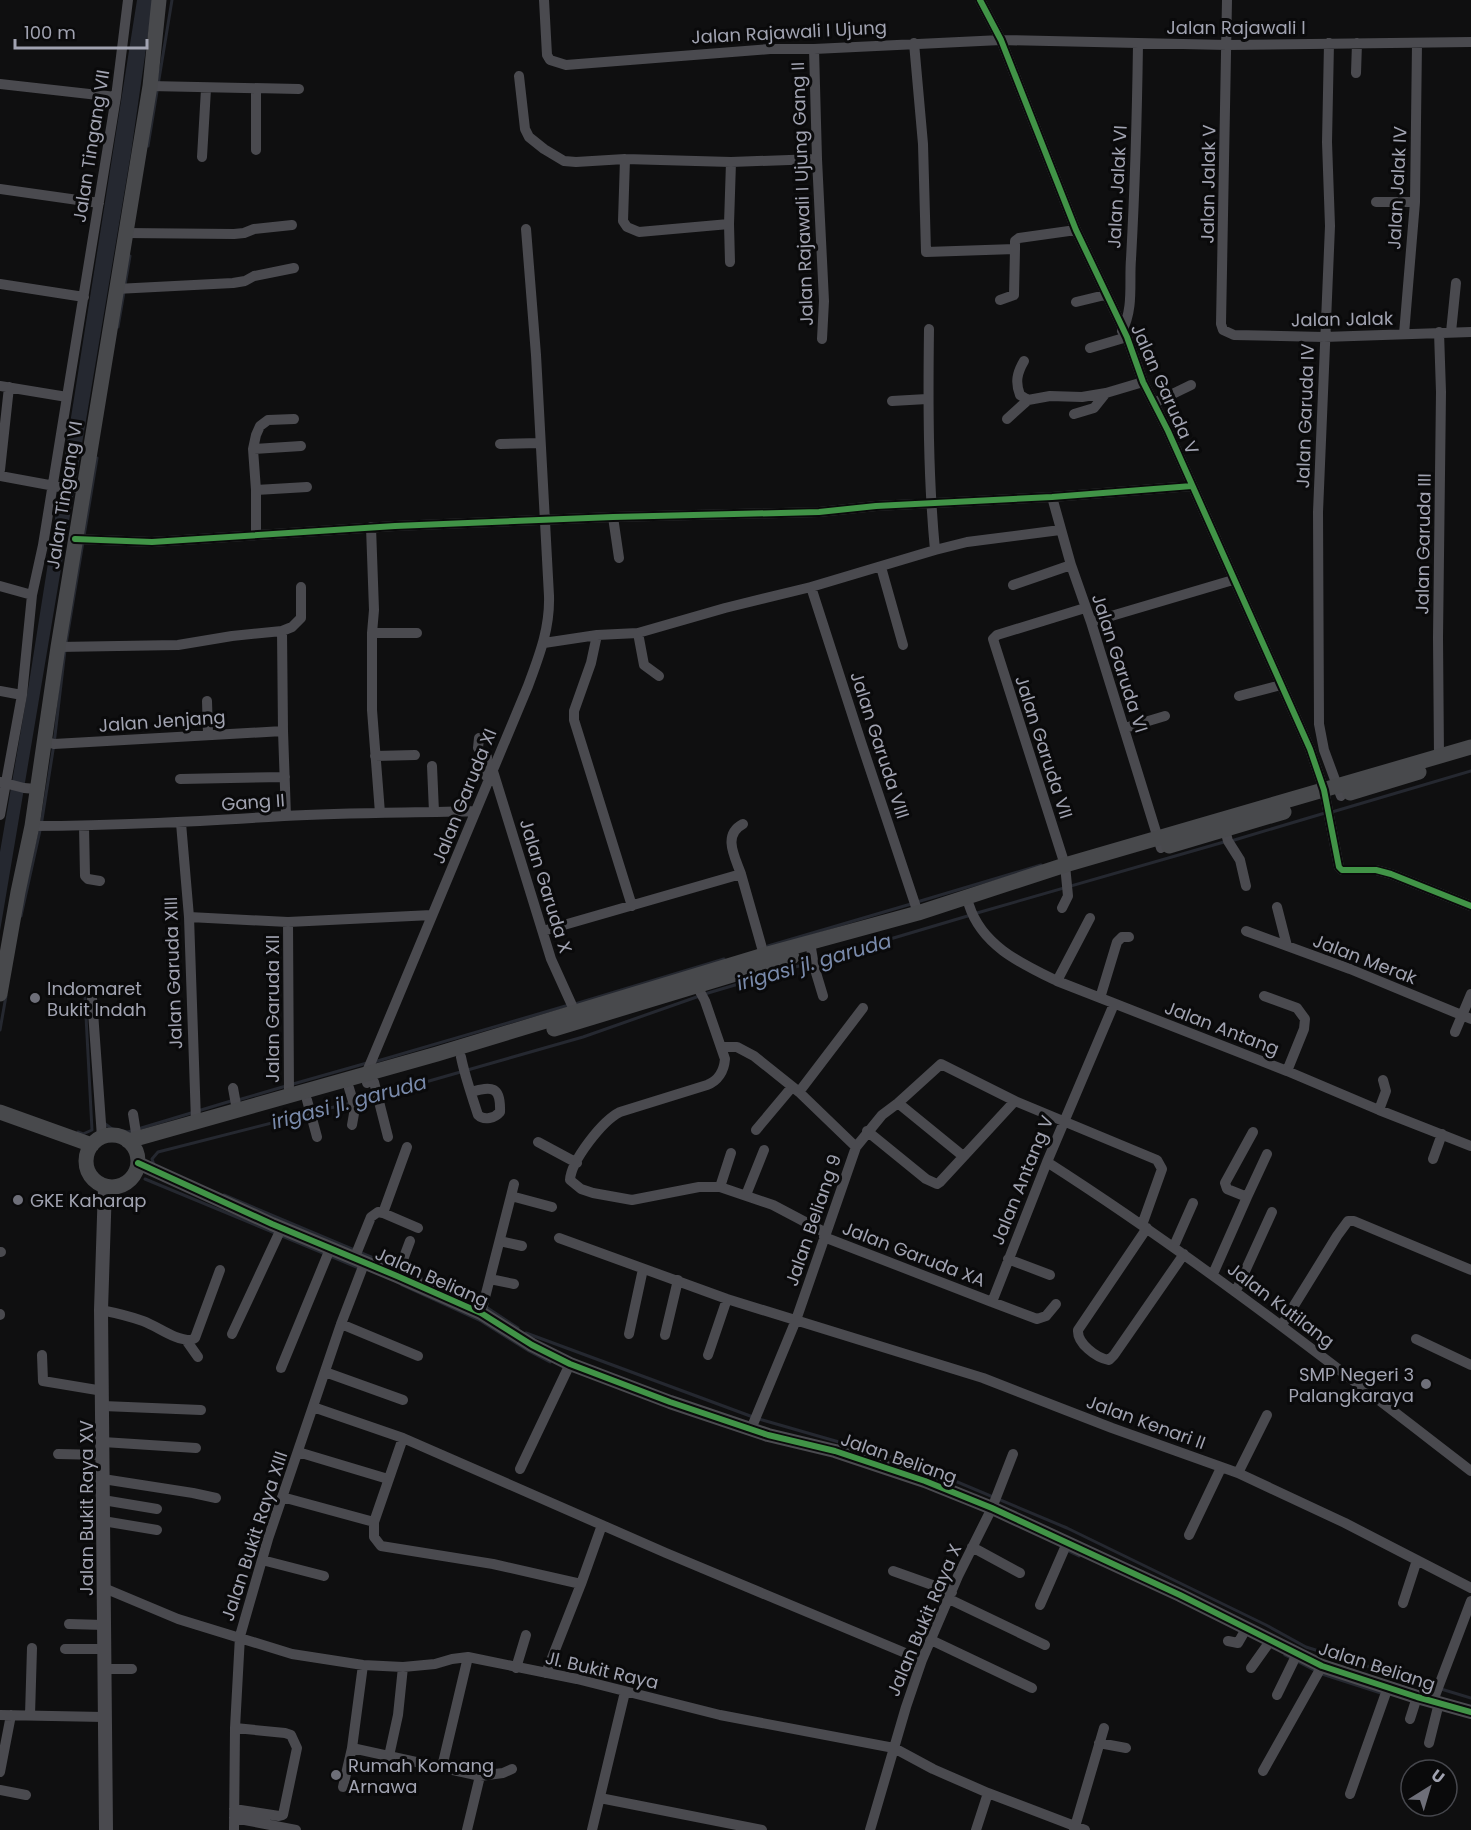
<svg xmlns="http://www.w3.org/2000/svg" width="1471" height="1830" font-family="Poppins,sans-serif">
<rect width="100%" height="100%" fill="#0f0f10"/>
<path fill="#252830" d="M137,0h16l-22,153 -131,778v-79l29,-169z"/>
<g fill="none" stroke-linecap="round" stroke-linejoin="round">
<path stroke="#252830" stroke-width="3" d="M148,146l24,-146
M125,285l5,-29
M118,327l6,-35
M66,644l31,-186
M1332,812l139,-41
M1231,841l94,-28
M917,902l124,-37
M977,913l247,-71
M21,916l20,-90 13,-82 11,-94
M768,946l143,-42
M816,961l155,-46
M575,1004l149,-45
M0,1030l6,-34
M374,1062l195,-57
M293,1084l74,-21
M380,1095l203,-58 125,-44 101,-30
M238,1100l48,-14
M357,1101l17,-4
M313,1112l38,-9
M104,1123l8,6 16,3 103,-31
M78,1132l5,2 9,-4 -7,-133
M154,1165l-2,-6 6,-7 149,-38
M145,1179l214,89
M224,1195l173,73
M403,1271l77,33
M402,1285l79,36 48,30 21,11
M486,1307l32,21
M526,1333l227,84
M759,1419l153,44 155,65 199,97 40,22 128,40
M1066,1550l13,6
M1285,1655l31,16
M1322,1674l62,20
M1441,1689l30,9"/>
<path stroke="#4a4a4f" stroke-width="10" d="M544,0l3,55 3,5 16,5 204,-16h44l187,-9 226,5 244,-3
M980,0l21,40 75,190 51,107 16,45 25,49 142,318 14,41 15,77 3,3h34l15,4 80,32
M1227,0l-6,324 2,6 11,5 90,2 147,-5
M914,43l9,101 3,108 89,-3v-8l4,-3 57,-8
M1329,43l-2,99 3,84 -12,286 1,212 5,26 17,46
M814,49l3,110 7,142 -2,38
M1356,73l1,-30
M519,76l6,53 4,8 15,12 20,12 12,1 49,-3 106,3 86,-3
M0,84l116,13
M150,86l149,3
M256,150v-61
M202,157l4,-68
M625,159l-2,62 4,6 12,5 90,-8 2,-62
M0,189l99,14
M1376,202h39
M729,224l1,38
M125,233l109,1 10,-1 10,-4 38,-4
M0,284l84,13
M116,289l117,-6 12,-2 9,-5 40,-8
M1000,300l14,-5 1,-46
M1076,302l29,-7
M929,329c-1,74 -1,147 6,221
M1122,331c12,-23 7,-48 9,-72 4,-72 6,-143 7,-215
M1451,332l5,-49
M1404,334l11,-132 2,-159
M1090,348l37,-11
M1024,361c-7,12 -9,21 -4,34l8,5
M0,386l67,11 49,-300 12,-97
M892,401l35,-2
M1154,403l37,-18
M1074,414l20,-6 12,-15
M1007,419l21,-19 22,-4 32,1 24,-4 37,-11
M500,444l40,-1
M253,449l48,-3
M0,470l9,-83
M0,476l60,11 24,1
M256,490l51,-3
M1052,497l19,68 20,57 70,226
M613,517l6,41
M371,527l3,83 -2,23v77l8,103
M256,535v-45l-3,-41 3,-14 4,-9 8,-6 26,-1
M75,539l77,3 243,-16 218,-9 206,-5 57,-6 176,-9 140,-11
M881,567l22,78
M1013,585l58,-20
M0,586l32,9
M811,587l50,155 57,171
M1091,622l142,-42
M282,631l1,100 3,85
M372,633h45
M638,633l6,32 15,11
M597,635l-6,28 -17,48v9l58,186
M544,643l53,-8 41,-2 87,-25 86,-21 124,-37 32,-8 93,-12
M58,647l120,-2 54,-9 50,-5 10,-4 9,-9v-31
M0,691l22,4
M1239,696l42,-11
M207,701l1,33
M1125,728l40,-12
M479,738l-1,10 9,9 -1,19
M44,741l10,3 229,-13
M375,756l40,-1
M1439,757l-1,-119 3,-246 -2,-60
M432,766l2,46
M492,768l59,191 24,53
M180,779l105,-2
M1,782l23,6 12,1
M0,815l22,-120 10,-100 11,-50 24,-148
M181,823l8,94 7,204
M32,826c84,0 168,-5 252,-10 64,-4 128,-3 192,-5
M84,826l1,50 3,3 12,2
M1225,830l3,11 12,19 6,26
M741,874c-6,-17 -19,-39 2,-50
M969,905c13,41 53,59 88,76l230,90 92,39 92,36
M1277,907l10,39
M1062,908l6,-12 -3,-31 -72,-226 4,-4 88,-27
M189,917l99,5 144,-7
M288,922l1,173
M543,931l198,-57 23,81
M1246,931l104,38 121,50
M810,942l4,24 9,30
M1057,981l33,-63
M697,986l8,15 20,58c-1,12 -7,22 -18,26l-87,27c-18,9 -49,49 -50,68l11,9 12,4 39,7 67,-13h21l53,18 53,28
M1264,996l33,12 8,11 -1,10 -17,42
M92,998l10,139
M1100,998l17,-56 5,-5h7
M1455,1032l16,-38
M721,1047h16l17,9 45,36 57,55 -60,173 -45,109
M461,1057c4,20 11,39 17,58 6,6 17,3 22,-3 1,-26 -8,-26 -29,-20
M374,1082l14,55
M367,1083l-1,-9 162,-388c11,-30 22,-57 21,-90l-13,-241 -10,-126
M233,1088l4,22
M349,1088l6,20 -3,17
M799,1092l64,-84
M307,1100l10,37
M898,1103l65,53
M1379,1110l7,-19 -3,-11
M133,1114l4,25
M756,1130l36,-43
M867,1131l59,48 11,5 3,-2 75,-81
M538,1142l39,21
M856,1147l26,-32 16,-12 43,-39 74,37 142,59 5,9 -20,56
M1433,1159l9,-25
M1047,1162c147,94 285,202 424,309
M720,1187l11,-34
M746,1195l18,-45
M511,1196l3,-12
M1247,1197l20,-43
M383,1213l35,15
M1147,1228l-69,102c-1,13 18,28 31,30l5,-5 70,-101
M824,1237l168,65
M559,1238l168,61 256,79 129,50 126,45 107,50 126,65
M500,1241l22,5
M1174,1246l19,-43
M0,1252h1
M354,1259l17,-42 7,-5 5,1 24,-66
M1008,1259l42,16
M1213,1274l34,-77 -20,-8 -2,-6 28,-51
M397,1276l13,-35
M490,1279l24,5
M1236,1291l36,-79
M1056,1304l-10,12 -9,3 -45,-17 55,-140 67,-158
M101,1310c15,3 28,6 42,11 16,6 31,19 48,19l4,-2 25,-68
M481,1313l30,-117 41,11
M0,1314v1
M341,1324l77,32
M1282,1325l55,-89 11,-15h6l117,49
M232,1334l49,-105
M629,1334l14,-65
M665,1335l13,-55
M1416,1339l55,26
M186,1340l12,17
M42,1355l1,26 60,10
M708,1355l19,-56
M281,1368l49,-119
M325,1372l78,28
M103,1406l98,4
M313,1407l90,31 263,115 256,107
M403,1438l-29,84v15l7,9 112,18 88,20
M103,1442l93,6
M298,1452l90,27
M58,1454l45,1
M520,1469l50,-105
M1238,1473l29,-58
M103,1479l90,14 23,5
M282,1497l92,25
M103,1500l54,9
M103,1521l54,9
M1189,1535l32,-67
M972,1547l48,26
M262,1560l62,16
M893,1571l59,21
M104,1588l74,31 114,35 71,11 40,2 32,-3 17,-5 16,-2 109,22 143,36 174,33 39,21 55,24 97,37
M949,1599l96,46
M1403,1603l14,-43
M1040,1605l27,-62
M69,1624l35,1
M931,1640l101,48
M1228,1641l10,2 8,-14
M65,1649h39
M363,1665l-11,83 128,28 23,-3 9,-4
M516,1668l10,-33
M1251,1668l20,-28
M104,1669h28
M546,1673l35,-89 21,-59
M1277,1695l20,-41
M1433,1701l38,-100
M0,1715l104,2
M30,1715l2,-67
M1410,1719l7,-22
M1099,1743l27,5
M1429,1743l10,-40
M389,1756l9,-41 5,-48
M442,1767l26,-110
M1263,1771l59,-105
M0,1772l11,-57
M343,1787l9,-39
M0,1790l26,5
M1350,1794l38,-107
M600,1798l162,32
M234,1809l45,7 4,-1 14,-67 -6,-13 -6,-2 -50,-5
M234,1818l62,12
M234,1830l1,-102 5,-92 28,-97 73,-215 23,-60
M467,1830l13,-54
M592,1830l33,-138
M870,1830l36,-123 16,-47 36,-84 34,-68 21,-54
M976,1830l12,-37
M1074,1830l30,-102"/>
<path stroke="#4a4a4f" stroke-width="14" d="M138,1163l134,61 125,52 84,37 51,32 38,19 100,38 98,33 67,16 90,30 67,27 188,87 142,71 95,31 54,15
M105,1186l-4,124 5,520"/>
<path stroke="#48494c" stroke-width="15" d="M1350,793l69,-21
M1169,846l115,-34
M0,994l18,-102 14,-66 26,-179 92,-561 9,-86
M554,1029l238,-72
M0,1112l92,33
M86 1161a26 26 0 1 1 52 0a26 26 0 1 1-52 0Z
M128,1141l309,-87 327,-99 154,-42 147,-48 406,-118"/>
<g stroke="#0a0a0b" stroke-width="10">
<path id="cycleway" d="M980,0l21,40 75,190 51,107 16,45 25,49 142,318 14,41 15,77 3,3h34l15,4 80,32
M75,539l77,3 243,-16 218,-9 206,-5 57,-6 176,-9 140,-11
M138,1163l134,61 125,52 84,37 51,32 38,19 100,38 98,33 67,16 90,30 67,27 188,87 142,71 95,31 54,15"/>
</g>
<use href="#cycleway" stroke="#419447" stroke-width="6"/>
</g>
<g fill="#6e6f79" stroke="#0a0a0b" stroke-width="2">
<circle cx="35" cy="998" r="6"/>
<circle cx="18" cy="1200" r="6"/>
<circle cx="1426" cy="1384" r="6"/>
<circle cx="336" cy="1775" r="6"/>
</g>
<g text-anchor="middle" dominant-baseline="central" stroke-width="6" stroke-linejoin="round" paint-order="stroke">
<g font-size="18" fill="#a1a3b1" stroke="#0a0a0b">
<text x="1236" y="27">Jalan Rajawali I</text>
<text transform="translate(789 32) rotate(-3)">Jalan Rajawali I Ujung</text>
<text transform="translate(91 146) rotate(-81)">Jalan Tingang VII</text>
<text transform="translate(1208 184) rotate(-89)">Jalan Jalak V</text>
<text transform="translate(1117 187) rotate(-87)">Jalan Jalak VI</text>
<text transform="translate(1397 188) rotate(-87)">Jalan Jalak IV</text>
<text transform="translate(802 194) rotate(-92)">Jalan Rajawali I Ujung Gang II</text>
<text transform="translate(1342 319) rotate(-1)">Jalan Jalak</text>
<text transform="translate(1165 389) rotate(66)">Jalan Garuda V</text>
<text transform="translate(1305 416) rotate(-88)">Jalan Garuda IV</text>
<text transform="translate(64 495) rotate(-81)">Jalan Tingang VI</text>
<text transform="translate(1423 544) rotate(-89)">Jalan Garuda III</text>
<text transform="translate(1120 663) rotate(72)">Jalan Garuda VI</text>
<text transform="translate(162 721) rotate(-4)">Jalan Jenjang</text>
<text transform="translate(880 745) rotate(72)">Jalan Garuda VIII</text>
<text transform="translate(1044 747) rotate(72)">Jalan Garuda VII</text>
<text transform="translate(464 796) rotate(-68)">Jalan Garuda XI</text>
<text transform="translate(253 802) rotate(-4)">Gang II</text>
<text transform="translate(546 886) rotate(73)">Jalan Garuda X</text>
<text transform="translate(1365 959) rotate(21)">Jalan Merak</text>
<text transform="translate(173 973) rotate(-92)">Jalan Garuda XIII</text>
<text transform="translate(272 1009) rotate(-90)">Jalan Garuda XII</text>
<text transform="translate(1222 1028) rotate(21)">Jalan Antang</text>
<text transform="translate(1022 1180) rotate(-68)">Jalan Antang V</text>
<text transform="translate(813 1220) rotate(-71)">Jalan Beliang 9</text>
<text transform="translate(914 1254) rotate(21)">Jalan Garuda XA</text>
<text transform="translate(432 1277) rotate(24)">Jalan Beliang</text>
<text transform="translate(1281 1305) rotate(37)">Jalan Kutilang</text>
<text transform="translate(1146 1422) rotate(20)">Jalan Kenari II</text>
<text transform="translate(899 1458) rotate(19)">Jalan Beliang</text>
<text transform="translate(86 1508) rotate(-90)">Jalan Bukit Raya XV</text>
<text transform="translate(254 1536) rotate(-72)">Jalan Bukit Raya XIII</text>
<text transform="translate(924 1620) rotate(-67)">Jalan Bukit Raya X</text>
<text transform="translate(1377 1666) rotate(18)">Jalan Beliang</text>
<text transform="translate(602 1670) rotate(13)">Jl. Bukit Raya</text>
</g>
<g font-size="18" fill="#a1a3b1" stroke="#0a0a0b" text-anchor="start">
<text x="47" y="988">Indomaret<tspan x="47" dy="21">Bukit Indah</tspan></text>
<text x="30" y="1200">GKE Kaharap</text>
<text x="1414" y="1374" text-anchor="end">SMP Negeri 3<tspan x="1414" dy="21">Palangkaraya</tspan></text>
<text x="348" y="1765">Rumah Komang<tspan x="348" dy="21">Arnawa</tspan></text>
</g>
<g font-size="20" font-style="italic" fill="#798aab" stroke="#0a0a0b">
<text transform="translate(814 962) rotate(-16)">irigasi jl. garuda</text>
<text transform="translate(349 1102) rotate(-15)">irigasi jl. garuda</text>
</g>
</g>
<g transform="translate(1429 1788) rotate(37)"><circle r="28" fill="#0a0a0b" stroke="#46474d" stroke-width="1.5"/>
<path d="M0-4.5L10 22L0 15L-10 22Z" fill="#6e6f79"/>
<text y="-9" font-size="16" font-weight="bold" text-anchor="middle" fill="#a1a3b1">U</text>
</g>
<path d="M15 39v9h132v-9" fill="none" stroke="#a1a3b1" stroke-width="3"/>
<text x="24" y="39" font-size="18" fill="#a1a3b1" stroke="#0a0a0b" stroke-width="4.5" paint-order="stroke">100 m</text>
</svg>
